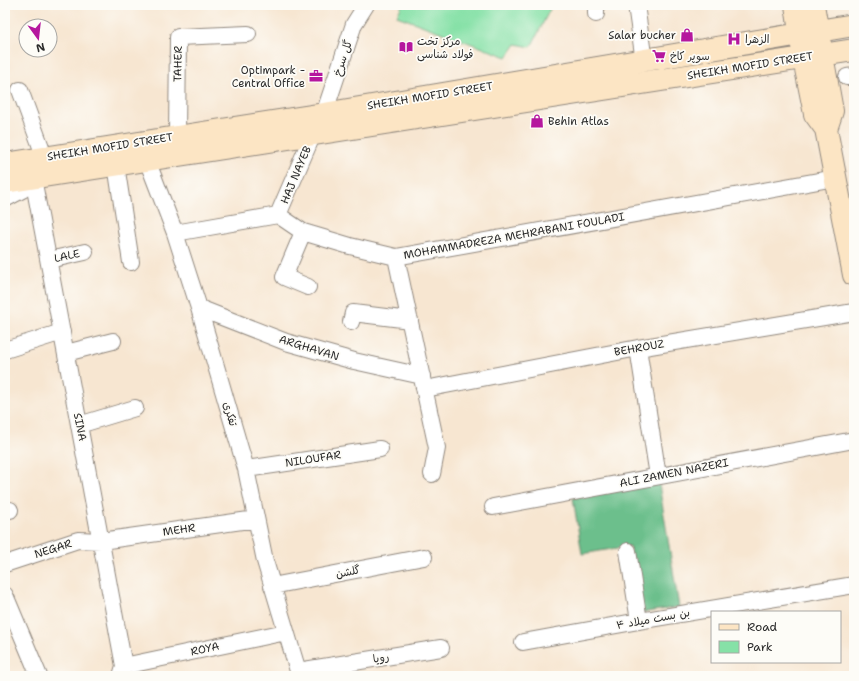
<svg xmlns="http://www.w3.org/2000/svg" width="859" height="681" font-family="'Shantell Sans','Playpen Sans Arabic',sans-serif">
<rect width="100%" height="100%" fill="#fdfcf7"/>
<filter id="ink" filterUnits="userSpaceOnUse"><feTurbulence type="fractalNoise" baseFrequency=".025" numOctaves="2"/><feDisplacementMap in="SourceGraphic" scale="8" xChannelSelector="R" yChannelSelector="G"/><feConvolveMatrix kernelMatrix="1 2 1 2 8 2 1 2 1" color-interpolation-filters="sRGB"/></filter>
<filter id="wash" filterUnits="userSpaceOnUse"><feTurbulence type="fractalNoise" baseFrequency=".012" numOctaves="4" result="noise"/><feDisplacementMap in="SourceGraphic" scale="16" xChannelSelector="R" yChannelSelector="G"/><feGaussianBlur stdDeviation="0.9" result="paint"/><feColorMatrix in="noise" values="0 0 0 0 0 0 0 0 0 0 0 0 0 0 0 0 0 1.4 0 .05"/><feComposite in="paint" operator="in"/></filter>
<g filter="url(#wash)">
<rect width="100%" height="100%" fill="#f7e6d1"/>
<path fill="#86e1a7" stroke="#588669" d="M402,5h150l-21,42 -15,-3 -9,13 -110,-41z"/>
<path fill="#6cbf8c" stroke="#4c755c" d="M659,484l20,123 -38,6 -11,-67 -48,8 -9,-56z"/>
</g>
<g filter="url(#ink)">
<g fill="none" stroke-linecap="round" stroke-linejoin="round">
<g stroke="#91887e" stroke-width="18">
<path id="minor" d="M636,5l8,56
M596,14v-9
M847,77l7,-1
M20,90l25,68
M324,114l30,-90 12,-19
M177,136l1,-99 70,-3
M147,160l28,73 24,75 47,161 19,92 33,110 143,-23
M116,165l15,97
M33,178l91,488 -3,10
M5,199l17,-9 11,-12
M278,215l35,-81
M303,232l-19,45 24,10
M175,233l103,-18 25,17 47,14 46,11 439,-79
M396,257l41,191 -5,26
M49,260l36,-8
M199,308l87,34 68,19 68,15
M351,322l2,-9 57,7
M638,348l20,128
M5,350l57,-18
M66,353l47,-12
M425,389l213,-41 216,-36
M79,425l56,-17
M246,469l134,-20
M493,507l361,-67
M5,511l5,-1
M628,551l11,70
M5,564l73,-24 23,1 155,-22
M272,586l152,-29
M5,595l34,81
M523,642l116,-21 215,-36
M124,666l162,-34"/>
</g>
<g stroke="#91887e" stroke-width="24">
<path id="secondary" d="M796,5l8,54 11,55 11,15 28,146
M813,5l19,106 -6,18
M5,164l319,-50 530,-89
M5,182l849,-132"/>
</g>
<use href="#minor" stroke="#fff" stroke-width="16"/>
<use href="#secondary" stroke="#fce5c4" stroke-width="22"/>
</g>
</g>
<defs>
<g id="shop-bare" transform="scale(1.08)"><path d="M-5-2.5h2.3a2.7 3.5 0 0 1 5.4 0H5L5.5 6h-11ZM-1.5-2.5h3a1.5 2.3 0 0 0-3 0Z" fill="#b5179e" stroke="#fdfcf7" stroke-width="2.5" paint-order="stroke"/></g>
<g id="hospital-bare" transform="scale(1.08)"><path d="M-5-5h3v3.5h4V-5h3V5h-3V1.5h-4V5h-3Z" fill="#b5179e" stroke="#fdfcf7" stroke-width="2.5" paint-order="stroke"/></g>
<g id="library-bare" transform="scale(1.08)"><path d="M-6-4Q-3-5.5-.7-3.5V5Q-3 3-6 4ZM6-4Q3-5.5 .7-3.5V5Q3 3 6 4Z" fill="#b5179e" stroke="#fdfcf7" stroke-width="2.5" paint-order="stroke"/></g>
<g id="supermarket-bare" transform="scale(1.08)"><path d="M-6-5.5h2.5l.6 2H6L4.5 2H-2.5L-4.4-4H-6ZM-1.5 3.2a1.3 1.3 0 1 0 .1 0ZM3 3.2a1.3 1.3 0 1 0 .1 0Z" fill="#b5179e" stroke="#fdfcf7" stroke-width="2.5" paint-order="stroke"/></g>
<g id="office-bare" transform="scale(1.08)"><path d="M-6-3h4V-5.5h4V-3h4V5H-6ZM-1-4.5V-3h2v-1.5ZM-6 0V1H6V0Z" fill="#b5179e" stroke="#fdfcf7" stroke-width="2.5" paint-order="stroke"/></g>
</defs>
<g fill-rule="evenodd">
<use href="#shop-bare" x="687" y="35"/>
<use href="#hospital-bare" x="734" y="39"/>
<use href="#library-bare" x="406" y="47"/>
<use href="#supermarket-bare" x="659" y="56"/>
<use href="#office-bare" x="316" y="76"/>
<use href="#shop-bare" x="537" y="121"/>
</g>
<g text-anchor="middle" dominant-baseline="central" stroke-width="3.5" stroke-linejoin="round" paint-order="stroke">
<g font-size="11" fill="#2b2b2b" stroke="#fdfcf7" text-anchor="start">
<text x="676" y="35" text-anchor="end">Salar bucher</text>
<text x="745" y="39">الزهرا</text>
<text x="417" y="41">مرکز تخت<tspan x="417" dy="13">فولاد شناسی</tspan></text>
<text x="670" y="56">سوپر کاخ</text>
<text x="305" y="70" text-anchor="end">Optimpark -<tspan x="305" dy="13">Central Office</tspan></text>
<text x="548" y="121">Behin Atlas</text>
</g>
<g font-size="11" fill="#2b2b2b" stroke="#fdfcf7">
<text transform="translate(343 58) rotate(-71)">گل سرخ</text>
<text transform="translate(178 64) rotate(-89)">TAHER</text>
<text transform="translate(750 66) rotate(-9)">SHEIKH MOFID STREET</text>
<text transform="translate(430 96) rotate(-9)">SHEIKH MOFID STREET</text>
<text transform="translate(110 147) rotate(-9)">SHEIKH MOFID STREET</text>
<text transform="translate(296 175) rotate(-67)">HAJ NAYEB</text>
<text transform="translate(514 236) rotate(-10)">MOHAMMADREZA MEHRABANI FOULADI</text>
<text transform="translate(67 256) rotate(-12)">LALE</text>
<text transform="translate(309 348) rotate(17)">ARGHAVAN</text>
<text transform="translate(639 348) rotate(-10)">BEHROUZ</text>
<text transform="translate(230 414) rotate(74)">تفکری</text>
<text transform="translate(80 427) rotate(79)">SINA</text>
<text transform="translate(313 459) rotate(-9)">NILOUFAR</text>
<text transform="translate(674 473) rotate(-11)">ALI ZAMEN NAZERI</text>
<text transform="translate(179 530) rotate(-8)">MEHR</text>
<text transform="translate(53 549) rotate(-18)">NEGAR</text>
<text transform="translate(348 572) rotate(-11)">گلشن</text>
<text transform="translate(653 619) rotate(-10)">بن بست میلاد ۴</text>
<text transform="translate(205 649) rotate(-12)">ROYA</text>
<text transform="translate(381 658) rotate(-9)">رویا</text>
</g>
</g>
<rect width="859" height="681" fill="none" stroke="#fdfcf7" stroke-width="20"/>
<rect x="711" y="611" width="130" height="52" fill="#fdfcf7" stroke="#a9a8a5"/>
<rect x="719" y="624" width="20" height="6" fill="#fce5c4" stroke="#a9a8a5"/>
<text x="747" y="631" font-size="12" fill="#2b2b2b">Road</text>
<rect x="719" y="641" width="20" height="12" fill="#86e1a7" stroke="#a9a8a5"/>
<text x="747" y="651" font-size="12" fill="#2b2b2b">Park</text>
<g transform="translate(38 38) rotate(165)"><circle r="19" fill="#fdfcf7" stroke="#a9a8a5"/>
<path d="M0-3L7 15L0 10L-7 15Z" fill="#b5179e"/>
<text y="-6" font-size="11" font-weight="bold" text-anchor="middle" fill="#2b2b2b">N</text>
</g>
</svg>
